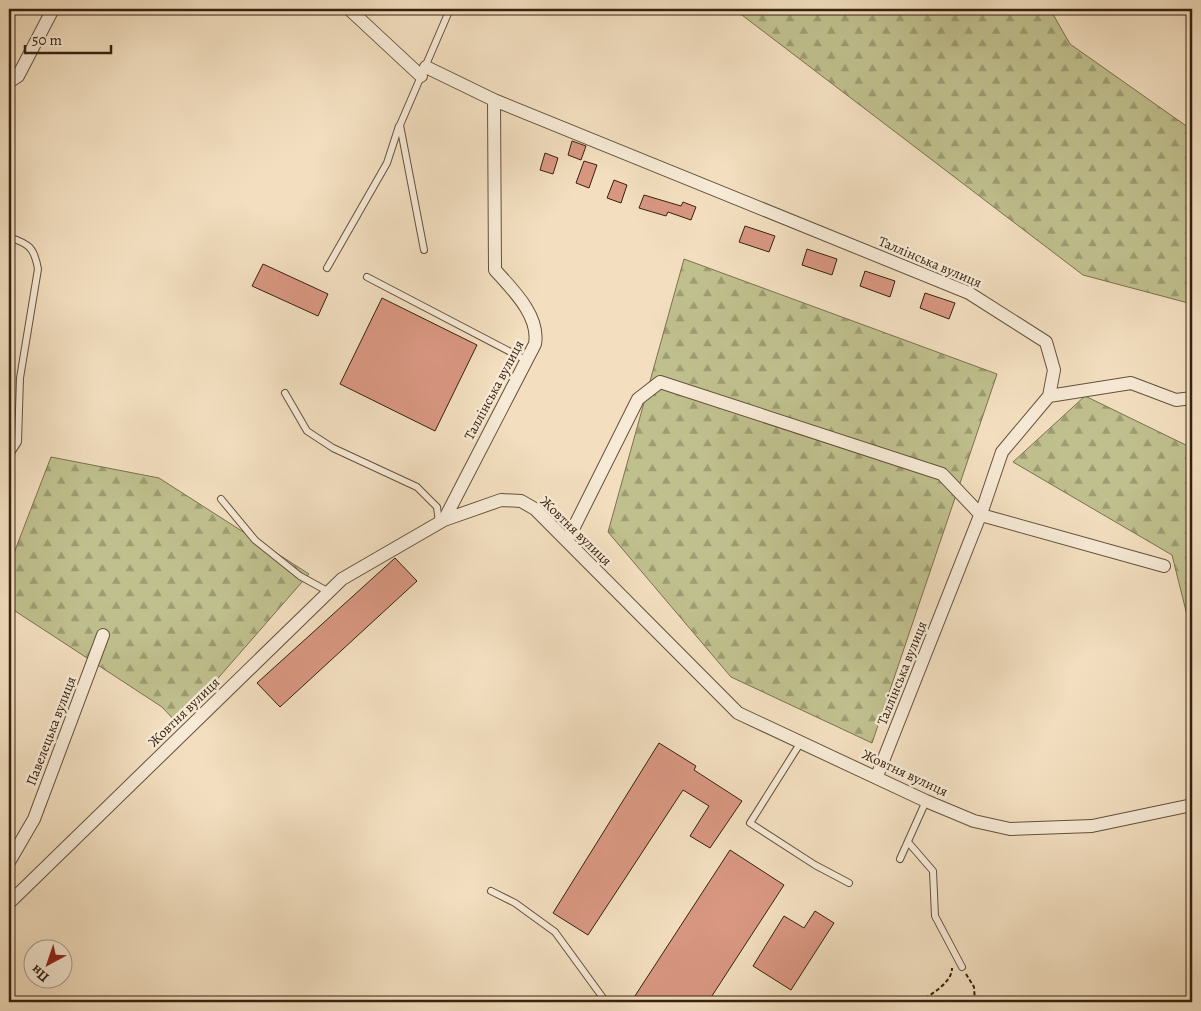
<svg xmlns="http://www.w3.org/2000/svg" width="1201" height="1011" font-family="Alegreya,serif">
<defs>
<pattern id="forest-firs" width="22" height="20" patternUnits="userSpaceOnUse" patternTransform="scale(1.25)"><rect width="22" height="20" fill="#c0c08e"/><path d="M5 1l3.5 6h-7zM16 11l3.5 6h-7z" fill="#9d9c72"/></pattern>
</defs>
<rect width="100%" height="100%" fill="#f3dfc0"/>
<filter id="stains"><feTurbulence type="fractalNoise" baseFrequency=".004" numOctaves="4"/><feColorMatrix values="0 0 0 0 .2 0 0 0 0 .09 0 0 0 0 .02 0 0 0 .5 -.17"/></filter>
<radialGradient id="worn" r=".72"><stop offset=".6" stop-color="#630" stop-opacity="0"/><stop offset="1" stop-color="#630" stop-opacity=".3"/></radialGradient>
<path fill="url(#forest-firs)" stroke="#7b714e" d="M734,9h316l20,35 122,86v174l-109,-29z
M684,259l313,115 -125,369 -141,-66 -123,-145z
M1085,396l107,52v187l-20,-80 -159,-93z
M51,457l108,21 150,96 -131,150 -16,-17 -153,-100v-41z"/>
<path fill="#d99782" stroke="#36220f" d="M572,141l14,5 -5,14 -13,-5z
M545,153l13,5 -5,16 -13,-4z
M584,161l13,4 -8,23 -13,-5z
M614,180l13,5 -6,18 -14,-5z
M644,195l37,11 2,-4 13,5 -5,13 -23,-8 -2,4 -27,-8z
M745,226l30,10 -6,16 -30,-10z
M807,249l30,10 -5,16 -30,-10z
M263,264l65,30 -10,22 -66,-30z
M865,271l30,10 -5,16 -30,-11z
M925,293l30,10 -6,16 -29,-11z
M382,298l95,47 -42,86 -95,-47z
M395,558l22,23 -137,126 -23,-24z
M659,743l37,23 -2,4 48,31 -32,47 -20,-12 19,-30 -26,-16 -95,145 -35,-22z
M730,850l54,35 -76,117h-77z
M815,911l19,12 -43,67 -38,-24 31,-50 20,12z"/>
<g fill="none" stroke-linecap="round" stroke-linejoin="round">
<g stroke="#65513b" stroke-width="8">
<path id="service" d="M9,237c20,7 25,10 29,32l-18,109 -2,64 -9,14
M424,250l-24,-125 50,-116
M327,268l60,-105 12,-37
M367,277l159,83
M285,393l22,38 26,17 84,39 20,20 2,16
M221,499l34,41 45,36 29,16
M801,742l-51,81 65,42 34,18
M908,842l25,29 2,45 27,51
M900,859l26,-58
M491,891l24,12 40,29 51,70"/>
</g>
<g stroke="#65513b" stroke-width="14">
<path id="minor" d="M349,9l72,67
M426,67l68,33 475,193 77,49 8,28 -5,26 -47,56 -19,56 -106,268
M9,82l9,-6 35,-67
M1049,396l82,-13 45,17 16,-2
M444,520l91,-176c5,-28 -22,-54 -40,-74l-1,-170
M567,541l71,-142 22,-17 282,92 39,41 183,51
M9,862l25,-43 69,-184
M9,903l333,-324 102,-59 57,-20 20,1 14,8 203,204 188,88 48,20 36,8 82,-3 100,-21"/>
</g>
<path stroke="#36220f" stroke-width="2" stroke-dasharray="4 2.5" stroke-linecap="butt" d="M966,974l8,13 1,15
M920,1002c11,-8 32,-19 32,-34"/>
<use href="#service" stroke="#f7ead6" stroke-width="6"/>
<use href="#minor" stroke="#f7ead6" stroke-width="12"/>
</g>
<g text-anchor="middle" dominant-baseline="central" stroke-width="5" stroke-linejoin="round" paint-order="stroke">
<g font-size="14" fill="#36220f" stroke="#f7ead6">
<text transform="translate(930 262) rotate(23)">Таллінська вулиця</text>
<text transform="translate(494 390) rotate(-62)">Таллінська вулиця</text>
<text transform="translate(576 531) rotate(44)">Жовтня вулиця</text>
<text transform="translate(902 673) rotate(-68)">Таллінська вулиця</text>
<text transform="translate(184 712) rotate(-44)">Жовтня вулиця</text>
<text transform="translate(51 731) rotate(-69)">Павелецька вулиця</text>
<text transform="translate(905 773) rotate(25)">Жовтня вулиця</text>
</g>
</g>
<rect width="1201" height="1011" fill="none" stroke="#f3dfc0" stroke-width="30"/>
<rect x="10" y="10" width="1181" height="991" fill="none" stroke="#36220f" stroke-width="2.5"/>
<rect x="15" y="15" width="1171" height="981" fill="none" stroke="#36220f"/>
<g transform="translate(48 964) rotate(220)"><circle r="24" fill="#f7ead6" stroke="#aa9a86"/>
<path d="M0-4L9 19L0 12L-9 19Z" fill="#8f2418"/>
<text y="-8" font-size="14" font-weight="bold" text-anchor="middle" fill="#36220f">Пн</text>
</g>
<path d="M25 45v8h86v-8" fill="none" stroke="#36220f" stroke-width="2.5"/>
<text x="32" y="45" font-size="15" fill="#36220f" stroke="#f7ead6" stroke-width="4" paint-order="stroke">50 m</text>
<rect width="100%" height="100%" filter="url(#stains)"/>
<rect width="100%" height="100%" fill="url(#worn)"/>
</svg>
